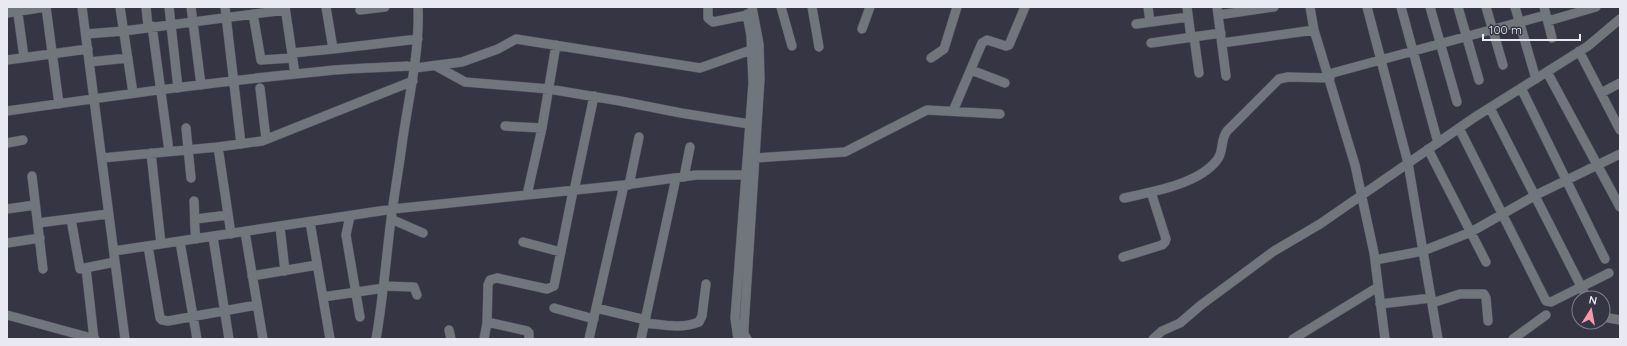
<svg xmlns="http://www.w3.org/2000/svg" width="1627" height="346" font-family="Quicksand,sans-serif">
<rect width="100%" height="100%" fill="#353544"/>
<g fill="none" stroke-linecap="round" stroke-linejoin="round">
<g stroke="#525260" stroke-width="10">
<path id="minor" d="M17,7l7,50
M46,7l13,97
M82,7l43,332
M120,7l13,86
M146,7l2,19
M169,7l9,81
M191,7l10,78
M225,7l16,137
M285,7l10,67
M326,7l7,42 85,-10
M708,7v11l5,4 35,-7
M781,7l11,39
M812,7l7,40
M1148,7l2,15
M1187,7l4,30
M1217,7l9,69
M1310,7l4,23 41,135 19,88 11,86
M1367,7l41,156 30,176
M1401,7l37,136
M1430,7l27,95
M1458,7l21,73
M1486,7l17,58
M1515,7l21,72
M1544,7l8,31
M360,10l25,-3
M7,13l39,-6
M253,14l8,46 31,-2
M1218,15l56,-8
M1548,21l48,-14
M1136,24l52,-7
M152,26l17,125
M862,29l8,-22
M86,34l38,-3 161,-21
M1194,37l5,36
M1151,43l70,-10
M1222,43l92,-13
M1579,51l41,79
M292,53l41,-4
M931,58l13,-9 13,-42
M7,60l81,-11
M89,62l39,-4
M436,66l29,16 84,7 71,12 61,12 68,11
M971,70l34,13
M1547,72l73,135
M1329,74l217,-59
M260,88l6,51
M1521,88l84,171
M1601,93l19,-10
M1490,108l97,190
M7,111c106,-15 212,-30 318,-40 27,-3 55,-3 82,-5l8,2 47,-6 36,-13 18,-10 184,29 51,-18 8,-1
M953,111l29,-68 5,-3 19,6 3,-1 16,-38
M505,126l37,2
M186,128l5,50
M1459,128l87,173 5,1 58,-29
M7,143l16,-3
M218,147l13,87
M1428,149l58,113
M151,153l10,91
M102,158l116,-11 44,-6 151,-60
M755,158l90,-6 82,-42 73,4
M32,176l11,93
M684,177l6,-30
M629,185l10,-48
M574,191l20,-95
M527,195l15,-67 14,-83
M1124,198c28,-6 75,-14 93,-38 7,-8 3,-20 10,-29l52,-52 9,-2 42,1
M194,201c1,14 0,25 2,38
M7,209l28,-4
M350,216l-4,19 14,82
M71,219l9,50 35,-7
M196,219l32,-4
M391,219l32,14
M310,222l20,117
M38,223l70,-9
M280,227l5,44
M245,232l18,107
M213,237l16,102
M180,242l17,97
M523,242l38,10
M7,243l33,-5
M148,246l12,72 2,2 6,1 89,-16
M114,251l279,-42 231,-24 72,-10h58
M1123,257l39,-12 3,-3 1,-3 -15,-47
M1375,260l48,-9 48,-19 65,-37 84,-41
M86,268l8,71
M252,276l65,-11
M384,286l30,1 3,8
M323,297l61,-9
M1432,303l28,-9h24l2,4 2,23
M1380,304l51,-6
M554,308l40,11
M596,308l50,12
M7,315l88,24
M1603,317l17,3
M487,322l40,9 2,2v6
M645,323c19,2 37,6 54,-1l3,-6 4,-32
M449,330l2,9
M376,339c6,-34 9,-68 13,-103 3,-28 8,-56 12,-84 6,-49 19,-96 17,-145
M484,339l3,-16 1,-38 2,-5 7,-2 50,11 7,-3 19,-95
M589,339l35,-154
M641,339l35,-161
M738,339l-3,-21 18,-235 -2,-47 -4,-22
M747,339l-3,-5v-7l16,-248 -1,-35 -7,-37
M1153,339l9,-8 18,-8 21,-18 73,-54 46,-27 155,-107 113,-71 32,-27
M1293,339l85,-52
M1513,339l33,-24"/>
</g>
<use href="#minor" stroke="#71757c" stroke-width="9"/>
</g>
<rect width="1627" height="346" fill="none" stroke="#e8e9f3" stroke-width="16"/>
<g transform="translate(1591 310) rotate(11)"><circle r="19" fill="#353544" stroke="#7d7d8a"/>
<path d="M0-3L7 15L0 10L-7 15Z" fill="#f49aa2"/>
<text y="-6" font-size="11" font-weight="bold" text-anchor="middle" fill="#e8e9f3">N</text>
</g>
<path d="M1483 34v6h97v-6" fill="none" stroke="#e8e9f3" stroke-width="2"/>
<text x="1489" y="34" font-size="12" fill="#e8e9f3" stroke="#353544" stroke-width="3" paint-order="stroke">100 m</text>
</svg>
